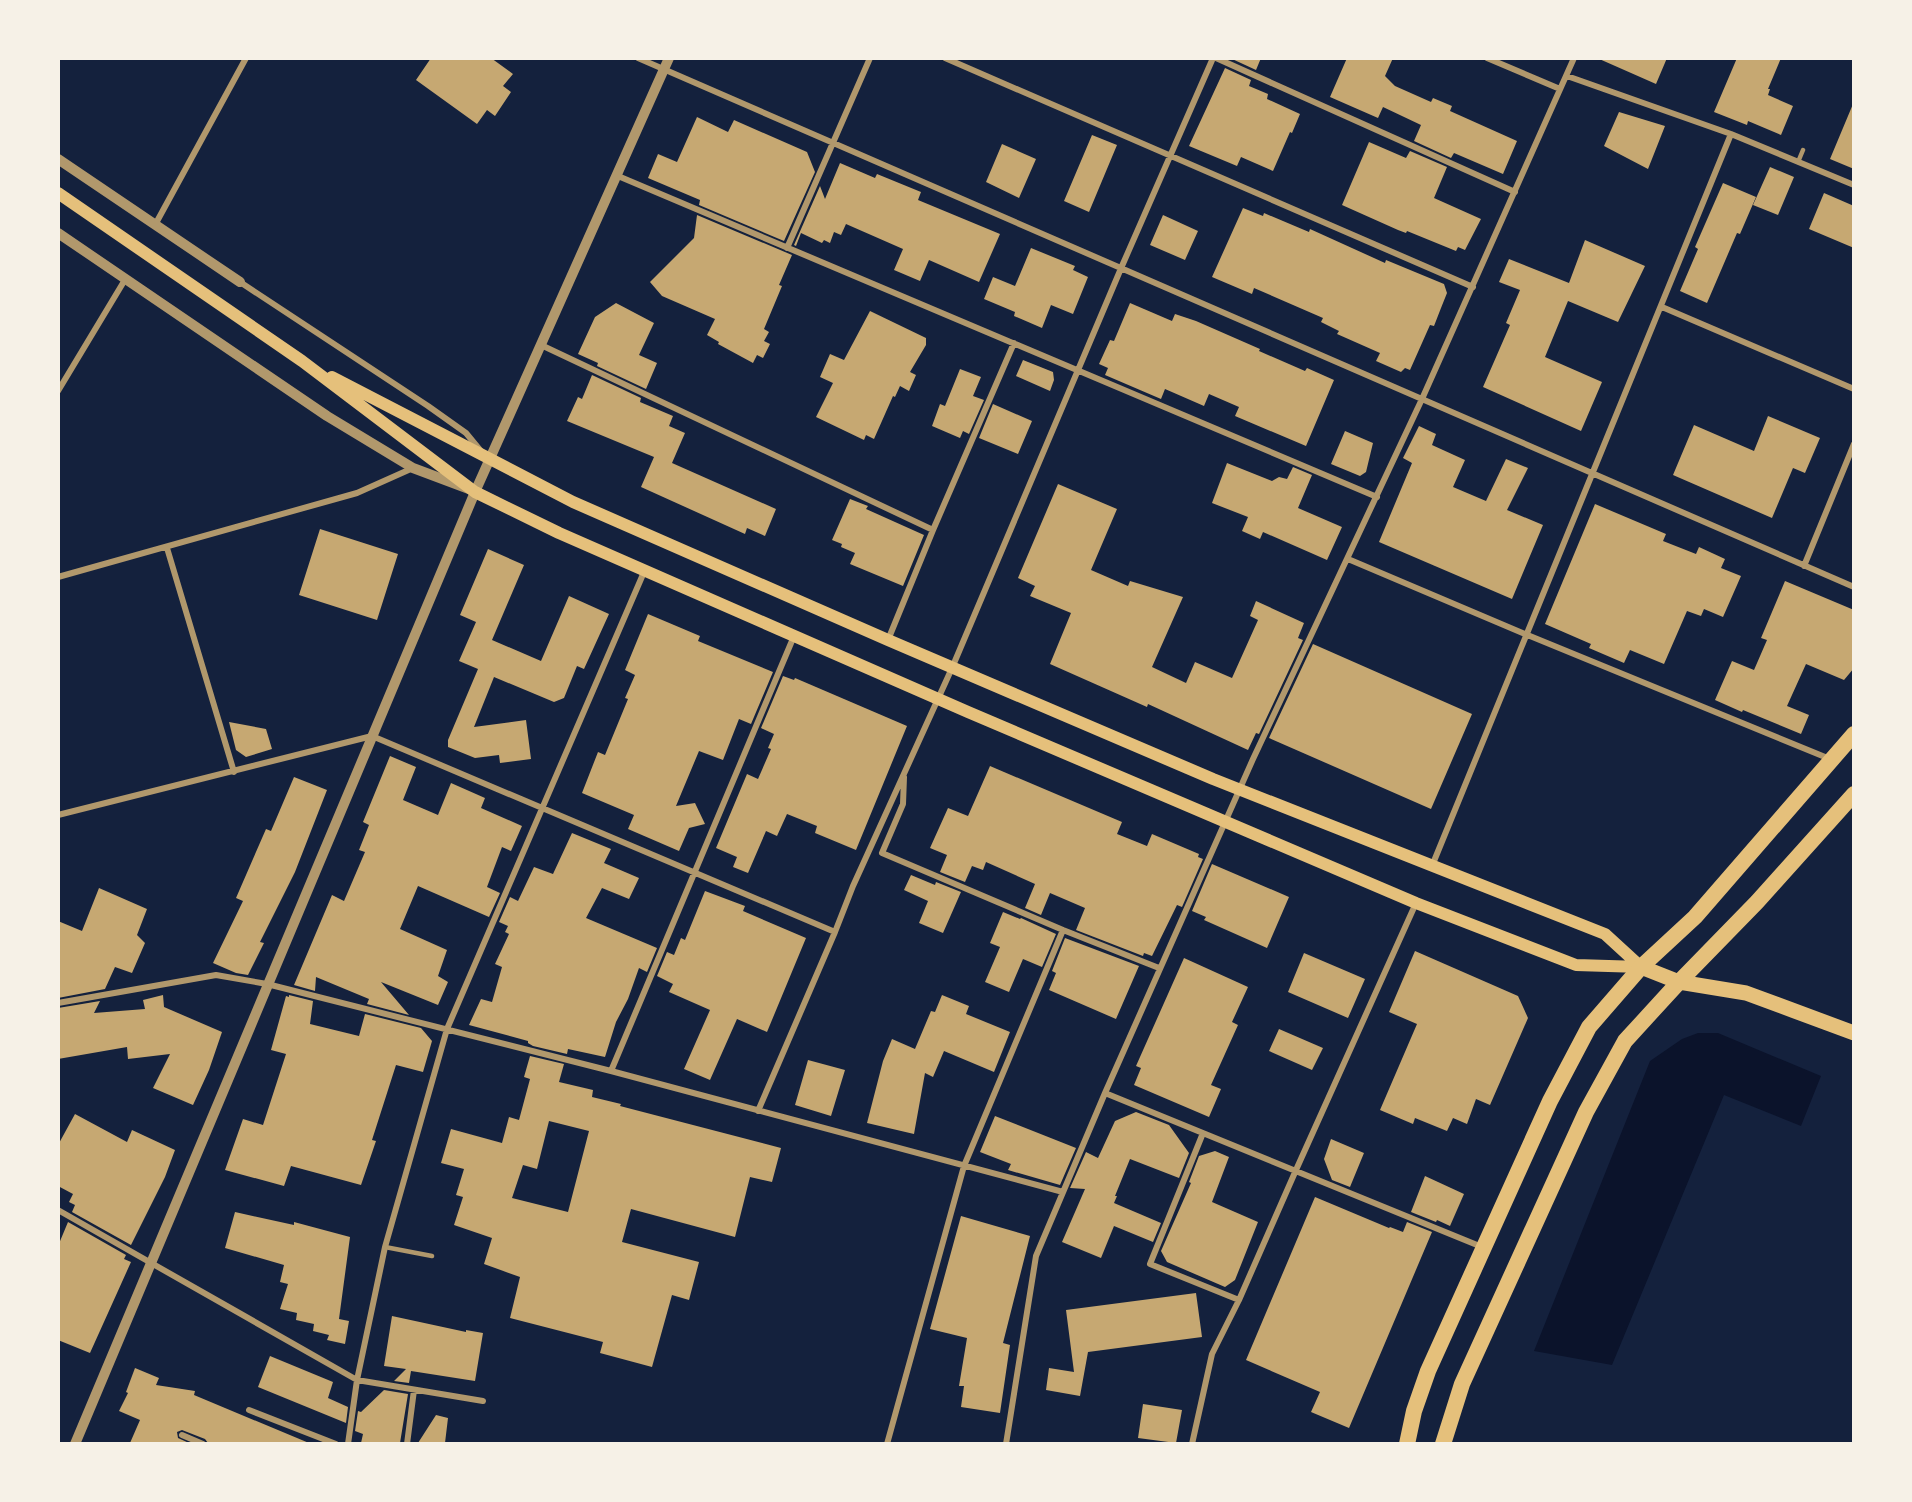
<svg xmlns="http://www.w3.org/2000/svg" width="1912" height="1502" font-family="'Fira Sans Condensed',sans-serif">
<rect width="100%" height="100%" fill="#14213d"/>
<path fill="#0b132b" d="M1698,1033h20l103,43 -20,50 -77,-31 -112,270 -78,-14 116,-290 32,-22z"/>
<path fill="#c6a872" fill-rule="evenodd" d="M431,58h60l22,16 -10,12 8,6 -16,24 -8,-6 -10,14 -61,-44z
M1230,58h31l-5,12z
M1347,58h46l-8,18 10,10 36,16 2,-4 19,8 -2,5 67,30 -14,33 -49,-21 -3,5 -37,-17 7,-16 -38,-18 -5,11 -48,-21z
M1597,58h70l-11,26z
M1737,58h44l-13,31h2l-2,6 25,11 -12,29 -33,-14 -1,4 -33,-13z
M1225,68l26,12 -2,6 19,8 -1,5 33,15 -8,19 -2,-1 -17,39 -32,-14 -4,9 -48,-20z
M1853,104h1v65l-24,-10z
M1619,112l46,14 -17,43 -44,-23z
M697,117l31,15 6,-12 73,32 8,20 -31,69 -85,-36 1,-5 -52,-22 10,-24 19,8z
M1092,135l25,10 -28,67 -25,-11z
M1369,142l37,16 4,-7 37,16 -13,31 47,21 -16,31 -7,-3 -2,4 -49,-20 -1,2 -8,-3 -56,-25z
M1002,144l34,15 -17,39 -33,-16z
M840,163l35,15 2,-4 44,18 -3,8 82,34 -21,48 -50,-22 -9,21 -26,-11 9,-21 -57,-25 -5,11 -7,-3 -4,11 -6,-3 -2,3 -21,-10 -5,13 -2,-1 26,-59 5,13z
M1770,167l24,10 -16,38 -25,-10z
M1723,183l33,14 -16,37 -3,-1 -30,70 -27,-12 18,-42 -3,-2z
M1824,193l30,13v42l-45,-19z
M1243,208l20,8 1,-3 45,19 1,-3 75,34 1,-3 58,24 3,9 -6,15 -7,18 -4,-1 -20,45 -5,-2 -4,4 -25,-11 4,-8 -43,-19 2,-3 -18,-9 2,-4 -69,-30 -2,6 -40,-17z
M697,215l95,40 -13,30 3,1 -18,43 5,3 -5,9 6,3 -7,14 -6,-3 -4,8 -35,-19 1,-2 -12,-7 8,-16 -53,-23 -12,-14 44,-44z
M1163,215l35,16 -13,29 -35,-15z
M1585,240l60,26 -27,56 -50,-21 -23,56 57,25 -21,49 -98,-44 27,-62 -4,-2 14,-33 -21,-8 10,-23 60,24z
M1031,248l44,18 -2,4 15,7 -15,37 -22,-9 -9,23 -28,-12 1,-4 -31,-13 9,-22 22,9z
M616,303l38,20 -15,32 18,8 -11,26 -49,-23 1,-3 -20,-9 17,-37z
M1130,303l42,18 3,-7 21,7 64,28 -1,2 46,20 2,-3 27,12 -28,66 -71,-30 4,-9 -30,-13 -5,12 -39,-17 -4,10 -56,-24 3,-7 -9,-4 11,-24 4,1z
M870,311l56,27v7l-16,27 6,3 -7,16 -9,-5 -5,11 -2,-1 -19,43 -8,-4 -2,5 -48,-23 17,-34 -13,-6 10,-23 14,6z
M1023,360l30,12 1,8 -4,11 -34,-15z
M960,369l21,8 -8,19 11,4 -15,34 -6,-3 -3,7 -28,-12 8,-22 5,2z
M592,375l49,23 -1,4 33,14 -4,10 16,7 -13,30 104,46 -11,27 -18,-8 -2,6 -104,-47 13,-30 -87,-36 11,-24 4,2z
M993,404l39,17 -14,33 -39,-16z
M1768,416l52,22 -15,35 -12,-5 -21,50 -99,-43 21,-50 60,26z
M1419,426l17,8 -4,11 33,15 -12,27 33,14 20,-42 22,9 -21,42 36,15 -31,74 -133,-57 33,-79 -9,-5z
M1345,431l28,12 -7,29 -6,4 -29,-12z
M1227,463l45,18 7,-4 8,2 6,-12 19,8 -14,33 44,19 -15,33 -64,-28 -3,7 -18,-8 6,-14 -36,-14z
M1058,484l59,25 -26,61 37,16 2,-5 53,16 -31,70 34,16 9,-21 37,16 26,-58 -8,-4 6,-15 48,22 -6,15 5,2 -44,94 -3,-1 -8,17 -100,-46 -1,3 -97,-43 21,-51 -41,-17 5,-10 -17,-8z
M850,499l18,7 -2,3 58,26 -21,51 -53,-22 5,-11 -14,-6 1,-3 -10,-4z
M1595,504l71,30 -3,7 33,13 3,-7 26,12 -4,9 20,8 -18,41 -19,-8 -3,7 -14,-5 -23,53 -34,-14 -6,13 -35,-15 2,-4 -46,-20z
M320,529l78,25 -21,66 -78,-25z
M488,549l36,16 -32,75 49,21 28,-65 40,18 -25,55 -7,-3 -13,32 -10,4 -60,-25 -20,50 52,-7 5,39 -31,4 -1,-8 -24,3 -27,-11v-7l30,-71 -19,-8 17,-39 -16,-7z
M1785,581l69,29v58l-10,12 -38,-16 -19,42 22,9 -8,19 -58,-24 -1,2 -27,-12 17,-39 22,9 13,-30 -6,-2z
M648,614l52,22 -2,5 75,31 -22,52 -12,-5 -16,41 -24,-9 -23,55 19,-3 10,21 -16,4 -10,23 -51,-22 6,-14 -52,-22 16,-41 7,3 23,-56 -3,-1 10,-23 -10,-5z
M1313,644l159,70 -41,95 -162,-71z
M783,676l11,4 1,-2 112,48 -51,124 -41,-17 2,-7 -30,-12 -10,22 -11,-5 -18,42 -15,-6 4,-10 -21,-9 31,-74 11,5 13,-30 -3,-1 6,-14 -13,-6z
M229,722l37,7 6,20 -26,8 -10,-7z
M390,756l26,11 -13,33 35,15 13,-32 34,15 -4,10 41,18 -11,25 -9,-4 -15,40 13,6 -11,24 -71,-31 -18,43 47,21 -9,26 10,6 -10,23 -57,-23 28,33 -42,-11 2,-5 -53,-22 -1,14 -21,-6 38,-90 12,6 21,-49 -6,-2 10,-25 -6,-3z
M990,766l132,56 -5,12 30,12 5,-12 47,20 -1,3 5,2 -21,48 -5,-2 -25,51 -8,-3 -1,3 -67,-26 9,-22 -35,-15 -9,22 -16,-7 10,-24 -49,-22 -3,8 -11,-4 -7,16 -25,-10 7,-17 -17,-7 18,-40 20,8z
M294,777l33,13 -32,82 -35,70 4,1 -16,32 -12,-2 -23,-10 30,-62 -7,-3 30,-69 5,2z
M572,833l39,16 -7,14 35,15 -10,21 -27,-11 -16,30 71,30 -10,24 -8,-4 -11,31 -12,23 -11,35 -37,-8 -1,5 -34,-8 -5,-3v-2l-59,-16 12,-26 11,3 10,-35 -7,-3 14,-30 -4,-2 3,-6 -9,-4 11,-25 8,4 16,-34 19,7z
M1212,864l77,33 -22,51 -63,-28 2,-3 -14,-6z
M911,875l24,10 1,-3 25,10 -18,41 -24,-10 9,-22 -24,-11z
M99,888l48,21 -10,26 8,8 -13,30 -17,-6 -10,22 -47,9v-77l24,10z
M705,891l40,15 -2,5 63,27 -39,94 -30,-13 -27,61 -26,-11 26,-59 -41,-18 4,-8 -16,-8 10,-24 7,3 7,-17 4,2z
M1003,912l17,7 1,-1 35,16 -14,33 -19,-8 -14,33 -24,-10 15,-35 -10,-4z
M1065,938l74,28 -23,53 -67,-29 7,-17 -4,-2z
M1415,951l103,45 10,22 -38,87 -14,-6 -9,25 -14,-6 -6,13 -32,-13 -2,6 -33,-14 37,-86 -28,-12z
M1304,953l61,26 -17,39 -60,-26z
M1184,958l64,29 -16,35 6,3 -27,60 10,4 -12,28 -75,-32 7,-17 -5,-2z
M163,995l1,12 58,25 -13,38 -16,35 -40,-17 17,-34 -42,5 -1,-12 -69,12v-51l42,-7 -6,12 51,-4 -2,-9z
M289,995l24,6 -3,23 49,12 6,-22 56,14 11,13 -9,31 -27,-7 -24,75 4,1 -15,44 -70,-19 -7,20 -59,-16 18,-51 20,6 23,-71 -15,-4 15,-54 3,1z
M942,995l27,11 -3,8 44,18 -16,40 -50,-21 -11,26 -8,-4 -11,61 -47,-11 16,-62 9,-22 23,10 16,-38 4,1z
M1279,1029l44,19 -11,22 -43,-19z
M530,1056l34,8 -5,18 34,8 -1,7 29,7 -1,2 161,42 -9,34 -22,-5 -15,60 -104,-28 -9,33 77,20 -10,38 -17,-5 -20,72 -52,-14 3,-11 -93,-24 10,-41 -36,-13 8,-26 -38,-13 9,-28 -7,-2 8,-26 -23,-6 10,-34 51,14 7,-26 10,3 11,-41 -6,-2zM549,1121l40,10 -21,81 -56,-14 11,-33 14,4z
M808,1060l37,10 -14,46 -36,-11z
M1136,1112l33,13 20,28 -10,25 -49,-19 -15,37h2l-3,7 47,20 -8,19 -39,-16 -13,32 -39,-16 23,-53 -15,-1 16,-36 12,6 17,-37z
M75,1114l52,28 5,-12 43,20 -10,27 -34,68 -59,-33 3,-7 -6,-3 4,-8 -15,-8v-41z
M995,1116l81,32 -16,37 -52,-15 3,-6 -31,-12z
M1331,1139l33,14 -14,34 -18,-7 -8,-21z
M1215,1151l14,6 -17,45 46,20 -23,58 -10,7 -58,-25 -6,-11 30,-68 -2,-1 10,-26z
M1425,1176l39,18 -14,32 -13,-6 -1,2 -25,-10z
M1315,1197l74,31 1,-1 13,5 4,-10 25,10 -83,196 -38,-16 9,-20 -74,-32z
M235,1212l59,13v-3l56,15 -11,82 10,2 -4,23 -18,-4 2,-5 -16,-4 1,-7 -18,-4 1,-7 -17,-4 8,-25 -8,-2 4,-17 -59,-17z
M961,1216l69,20 -27,107 7,2 -10,68 -39,-6 3,-21h-5l8,-48 -37,-9z
M68,1222l58,33 -2,4 7,3 -41,91 -32,-13v-94z
M1196,1293l6,44 -114,15 -8,44 -34,-6 3,-22 25,4 -8,-62z
M392,1316l74,16v-2l17,3 -8,48 -64,-10 -2,12 -15,-2 12,-12 -22,-3z
M270,1356l63,26 -5,16 20,9 -2,16 -88,-36z
M135,1368l24,10 -3,7 39,6 -1,4 115,48h-101l-3,-4 -23,-9 -5,2 1,6 11,5h-59l10,-23 -21,-9 9,-18 -2,-1z
M384,1390l24,4 -8,49h-39l2,-9 -8,-3 3,-20 3,1z
M1143,1404l39,6 -6,33 -38,-5z
M436,1415l12,3 -3,25h-27z"/>
<g fill="none" stroke-linecap="round" stroke-linejoin="round">
<path stroke="#b1986c" stroke-width="4.5" d="M1798,162l5,-12
M385,1247l47,9"/>
<path stroke="#b1986c" stroke-width="6" d="M638,58c406,174 810,353 1216,529
M945,58l528,229
M1216,58l299,134
M1487,58l73,31
M1567,76l164,58 123,51
M618,176l759,321
M155,225l91,-167
M787,248l83,-190
M240,282l188,124 38,27 14,17
M1662,307l192,82
M541,345l392,185
M58,391l68,-113
M167,548l67,224
M1348,559l177,75 305,125
M1804,566l50,-122
M58,577l299,-84 56,-25
M888,640l45,-110 81,-187
M904,777l-1,27 -21,49 181,77 96,38
M58,815l314,-79 463,196
M1432,866c98,-245 201,-487 299,-732
M58,1003l158,-28 51,9 344,87 452,121
M611,1071l183,-435
M1105,1093l377,154
M758,1111l77,-179 18,-46 99,-218 170,-402 91,-208
M1203,1133l-53,131 89,36
M58,1210l299,170 126,21
M249,1410l87,34
M182,1435l21,9
M348,1444l9,-64 28,-133 62,-218 197,-457
M407,1444l7,-54
M887,1444l77,-278 99,-236
M1006,1444l30,-188 69,-163 148,-334 169,-360 152,-341
M1192,1444l20,-90 27,-54 57,-130 120,-267"/>
<path stroke="#b1986c" stroke-width="10" d="M58,159l182,123
M58,233l269,183 86,52 56,21
M75,1444l400,-952 194,-434"/>
<path stroke="#e5c07b" stroke-width="12" d="M58,193l244,168 173,131 84,41 409,179 448,191 160,62 65,2
M332,377l241,125 315,138 325,139 392,155 36,33"/>
<path stroke="#e5c07b" stroke-width="15" d="M1641,967l38,15 67,11 108,40"/>
<path stroke="#e5c07b" stroke-width="16" d="M1407,1444l7,-33 14,-40 122,-270 39,-74 52,-60 54,-50 159,-183
M1443,1444l19,-60 124,-272 39,-71 54,-59 78,-80 97,-108"/>
</g>
<rect width="1912" height="1502" fill="none" stroke="#f6f1e7" stroke-width="120"/>
</svg>
